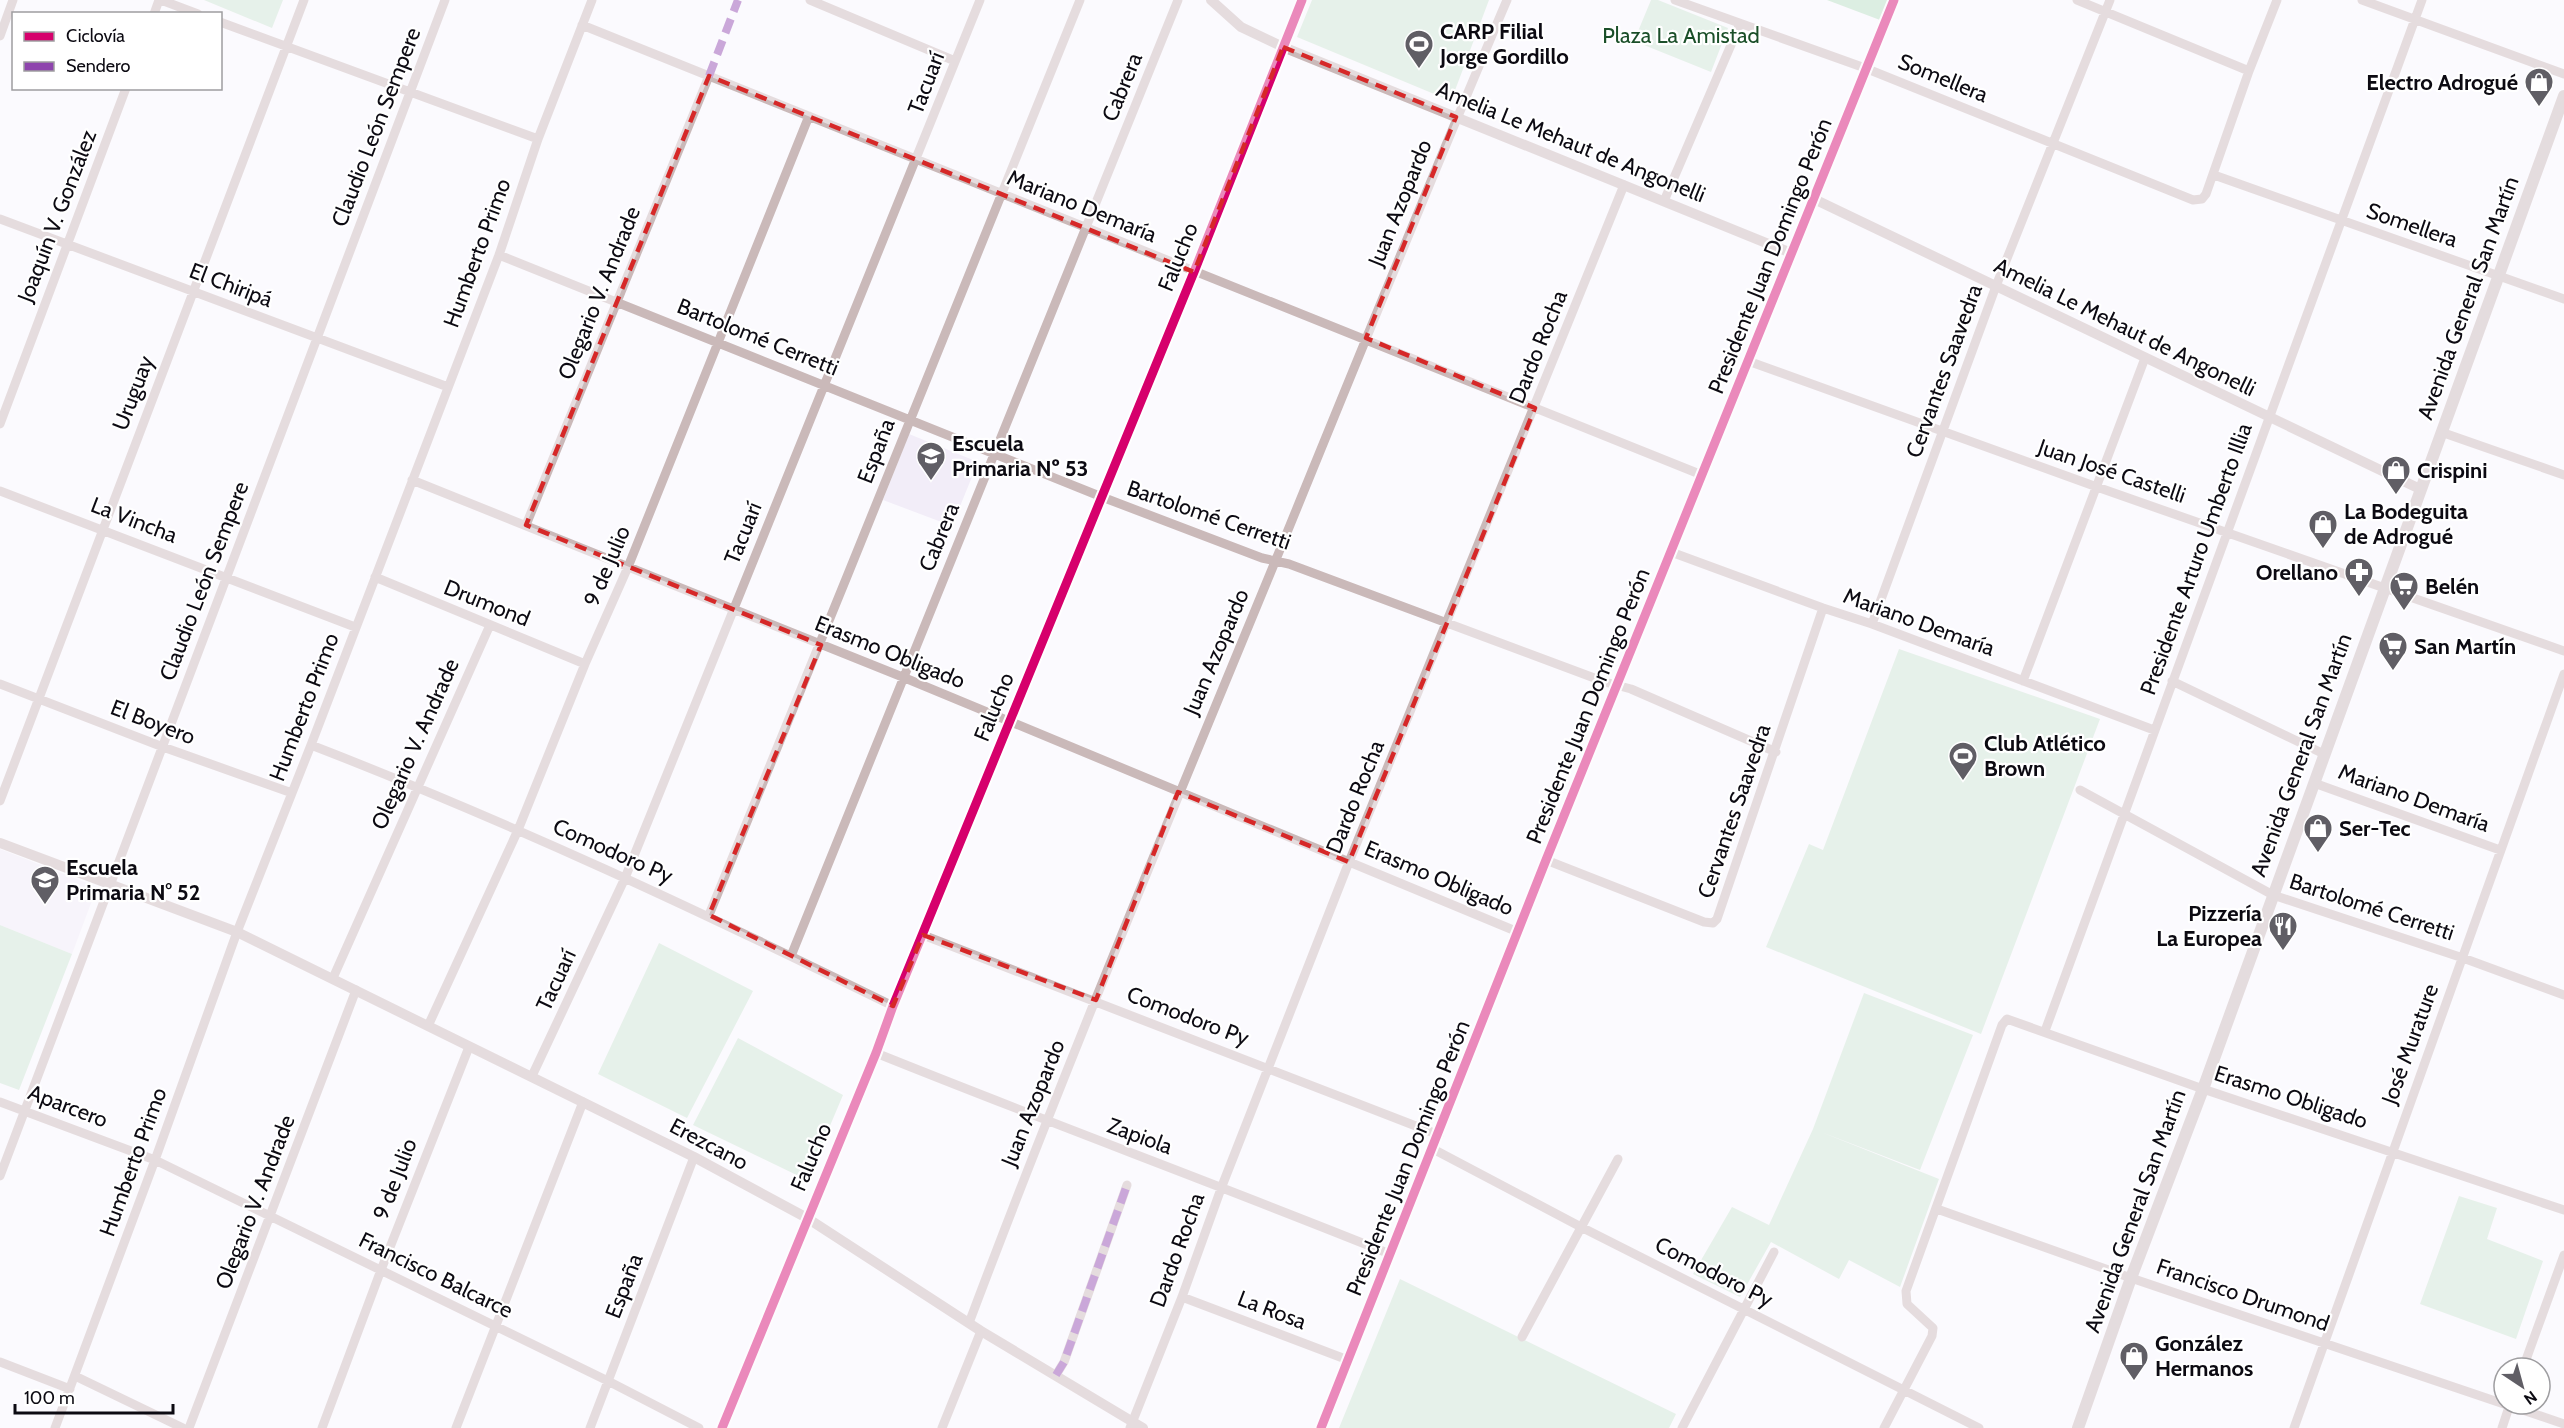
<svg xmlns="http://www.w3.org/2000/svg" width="2564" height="1428" font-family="Cabin,sans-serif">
<rect width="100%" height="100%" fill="#fbfafe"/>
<path fill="#f2edf8" d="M909,434l69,28 -26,64 -69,-26z
M0,849l97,38 -25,67 -72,-29z"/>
<path fill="#cde6d3" d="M204,0h79l-11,28z
M1312,0h177l-38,101 -154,-64z
M1651,0h7l70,28 -17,44 -77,-31z
M1899,649l201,70 -119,315 -215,-87 43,-103 14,6z
M0,925l72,29 -53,136 -19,-7z
M659,943l94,48 -66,127 -89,-44z
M1864,993l109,42 -53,135 -99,-38 118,47 -39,108 -51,-27 -10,19 -68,-37 -31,55 -47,-23 39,-67 37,18 44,-96z
M738,1038l105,57 -36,85 -114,-55z
M2459,1196l38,12 -10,31 56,22 -27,78 -96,-35z
M1400,1279l276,135 -7,14h-330z"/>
<path fill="#b7dfc0" d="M1827,0h61l-8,20z"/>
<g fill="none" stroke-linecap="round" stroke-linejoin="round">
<path stroke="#cab9b9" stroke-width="9" d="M161,0l37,14
M810,0l145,61
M1675,0l190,68 328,132 9,-1 4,-5 43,-123 28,-71
M2077,0l172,71
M2362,0l202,74
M154,14l5,-14
M220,22l318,117
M582,25l1120,450
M0,36l13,-36
M2214,175l350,124
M1664,201l76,-177
M0,219l448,168
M499,255l603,242 160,61 27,6 316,118 26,7 145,63
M1748,361l349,126 467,164
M0,424l126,-336
M2441,432l123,43
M412,480l493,198 613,254
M0,491l355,136
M526,525l183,-449
M1671,552l152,56 49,16 282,106
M375,577l210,87
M1872,624l124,-338 114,-286
M2023,681l122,-323
M2172,681l152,73
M0,684l163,63 129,46
M311,745c199,77 391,167 582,261
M2314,783l186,67
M2080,790l193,105 190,63 101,37
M0,801l304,-801
M1546,860l158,62 9,1 4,-4 106,-311
M709,915c126,-304 246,-611 371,-915
M923,935l516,200
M791,956l387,-956
M333,978l157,-353
M428,1026l90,-196 67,-166 43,-97 181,-451
M2045,1031l377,-1031
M876,1053c171,69 343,132 514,201
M532,1076l93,-198 355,-878
M0,1102l155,58 453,221 91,47
M1433,1149l148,78 398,201
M0,1176l445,-1176
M1937,1209l194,69 373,126
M1182,1297l166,63
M969,1323c97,-258 203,-511 308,-766 76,-186 151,-372 230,-557
M1522,1337l96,-178
M0,1362l70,27
M2523,1368l41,-113
M1056,1375l8,-13 63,-177
M75,1376l108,52
M2505,1404l59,20
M55,1428l100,-268 82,-228 74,-187 188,-490 39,-116 54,-139
M189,1428l167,-438
M322,1428l59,-158 88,-223
M456,1428l127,-326
M590,1428l104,-271
M722,1428l154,-375 17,-47 301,-734 108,-272
M942,1428l39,-97
M1130,1428l52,-131 40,-111 127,-324 275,-677
M1682,1428l92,-176
M1884,1428l48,-92 1,-8 -26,-24 -1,-13 96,-266 5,-6 196,70 361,121
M2294,1428l270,-754
M2502,1428l8,-24"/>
<path stroke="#cab9b9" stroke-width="10" d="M1211,0l30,27 42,20 508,206
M1814,199l606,290
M0,843l237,89 457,225 113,61 174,113 162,97
M1321,1428l225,-568 348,-860"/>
<path stroke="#c8b8b9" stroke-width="12" d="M2078,1428l53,-150 72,-189 361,-993"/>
<path stroke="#8e44ad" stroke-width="8" stroke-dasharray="15 8" stroke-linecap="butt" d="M709,76l29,-76
M1056,1375l8,-13 63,-177"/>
<g stroke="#fff" stroke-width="13">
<path id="cycleway" d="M722,1428l154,-375 17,-47 301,-734 108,-272
M1321,1428l225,-568 348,-860"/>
</g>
<use href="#cycleway" stroke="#d6006c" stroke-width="9"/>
</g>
<path d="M0 0H2564V1428H0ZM1283,47l173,70 -90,221 169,70 -186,454 -171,-70 -82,208 -173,-65 -30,71 -184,-91 112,-270 -295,-120 183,-449 485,196z" fill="#fbfafe" fill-opacity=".55" fill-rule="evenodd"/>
<path fill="none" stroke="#d62828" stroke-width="4.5" stroke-dasharray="12 8" stroke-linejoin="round" d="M1283,47l173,70 -90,221 169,70 -186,454 -171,-70 -82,208 -173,-65 -30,71 -184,-91 112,-270 -295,-120 183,-449 485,196z"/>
<defs>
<g id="stadium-pin" transform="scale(1.5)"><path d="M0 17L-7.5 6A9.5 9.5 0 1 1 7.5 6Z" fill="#605e65" stroke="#fff"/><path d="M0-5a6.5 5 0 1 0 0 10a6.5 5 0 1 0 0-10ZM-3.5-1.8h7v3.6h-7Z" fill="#fff"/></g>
<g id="shop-pin" transform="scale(1.5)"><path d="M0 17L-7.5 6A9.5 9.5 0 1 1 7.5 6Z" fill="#605e65" stroke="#fff"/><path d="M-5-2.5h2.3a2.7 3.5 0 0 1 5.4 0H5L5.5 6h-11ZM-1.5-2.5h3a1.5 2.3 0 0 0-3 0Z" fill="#fff"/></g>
<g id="school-pin" transform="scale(1.5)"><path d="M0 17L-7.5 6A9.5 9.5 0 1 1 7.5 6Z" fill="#605e65" stroke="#fff"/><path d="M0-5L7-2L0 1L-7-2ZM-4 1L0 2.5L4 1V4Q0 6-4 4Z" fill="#fff"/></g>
<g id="pharmacy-pin" transform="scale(1.5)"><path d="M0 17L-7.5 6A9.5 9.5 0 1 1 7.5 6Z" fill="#605e65" stroke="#fff"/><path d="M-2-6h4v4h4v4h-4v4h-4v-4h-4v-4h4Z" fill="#fff"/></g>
<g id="supermarket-pin" transform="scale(1.5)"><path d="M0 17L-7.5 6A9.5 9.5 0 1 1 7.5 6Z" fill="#605e65" stroke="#fff"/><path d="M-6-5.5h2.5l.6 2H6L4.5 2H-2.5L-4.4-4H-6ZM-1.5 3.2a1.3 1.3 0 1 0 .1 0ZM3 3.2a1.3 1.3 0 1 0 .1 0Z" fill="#fff"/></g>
<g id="restaurant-pin" transform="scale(1.5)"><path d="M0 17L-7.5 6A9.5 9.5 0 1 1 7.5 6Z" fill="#605e65" stroke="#fff"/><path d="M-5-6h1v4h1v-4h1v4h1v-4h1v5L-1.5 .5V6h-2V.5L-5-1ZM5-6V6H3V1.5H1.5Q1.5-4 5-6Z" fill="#fff"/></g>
</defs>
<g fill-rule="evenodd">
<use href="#stadium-pin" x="1419" y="44"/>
<use href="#shop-pin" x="2539" y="82"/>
<use href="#school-pin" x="931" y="456"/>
<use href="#shop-pin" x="2396" y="470"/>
<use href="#shop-pin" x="2323" y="524"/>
<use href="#pharmacy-pin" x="2359" y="572"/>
<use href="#supermarket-pin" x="2404" y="586"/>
<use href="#supermarket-pin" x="2393" y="646"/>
<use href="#stadium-pin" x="1963" y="756"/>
<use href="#shop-pin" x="2318" y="828"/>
<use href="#school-pin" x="45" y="880"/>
<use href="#restaurant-pin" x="2283" y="926"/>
<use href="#shop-pin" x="2134" y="1356"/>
</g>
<g text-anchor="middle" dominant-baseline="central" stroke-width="4.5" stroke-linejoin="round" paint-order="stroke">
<g font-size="22" font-weight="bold" fill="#0c0a12" stroke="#fff" text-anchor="start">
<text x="1440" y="31">CARP Filial<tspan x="1440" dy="25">Jorge Gordillo</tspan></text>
<text x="2518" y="82" text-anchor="end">Electro Adrogué</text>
<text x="952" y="443">Escuela<tspan x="952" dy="25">Primaria Nº 53</tspan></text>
<text x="2417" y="470">Crispini</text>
<text x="2344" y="511">La Bodeguita<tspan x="2344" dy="25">de Adrogué</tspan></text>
<text x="2338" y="572" text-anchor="end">Orellano</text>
<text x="2425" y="586">Belén</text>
<text x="2414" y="646">San Martín</text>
<text x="1984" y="743">Club Atlético<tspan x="1984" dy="25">Brown</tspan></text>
<text x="2339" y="828">Ser-Tec</text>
<text x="66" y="867">Escuela<tspan x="66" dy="25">Primaria N° 52</tspan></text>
<text x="2262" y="913" text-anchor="end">Pizzería<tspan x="2262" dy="25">La Europea</tspan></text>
<text x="2155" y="1343">González<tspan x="2155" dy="25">Hermanos</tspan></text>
</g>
<g font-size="22" fill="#1b4f29" stroke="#fff">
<text x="1681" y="35">Plaza La Amistad</text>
</g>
<g font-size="22" fill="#0c0a12" stroke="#fff">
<text transform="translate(1943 78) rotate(22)">Somellera</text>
<text transform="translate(926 83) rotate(-69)">Tacuarí</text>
<text transform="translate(1122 87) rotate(-68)">Cabrera</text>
<text transform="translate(376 127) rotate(-69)">Claudio León Sempere</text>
<text transform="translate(1571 142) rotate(22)">Amelia Le Mehaut de Angonelli</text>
<text transform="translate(1400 203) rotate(-68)">Juan Azopardo</text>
<text transform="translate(1082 206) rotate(22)">Mariano Demaría</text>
<text transform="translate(57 216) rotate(-69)">Joaquín V. González</text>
<text transform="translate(2412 225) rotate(19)">Somellera</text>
<text transform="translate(477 253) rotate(-70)">Humberto Primo</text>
<text transform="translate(1770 256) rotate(-68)">Presidente Juan Domingo Perón</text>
<text transform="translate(1178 257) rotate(-68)">Falucho</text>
<text transform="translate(231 285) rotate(21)">El Chiripá</text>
<text transform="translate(599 293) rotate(-68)">Olegario V. Andrade</text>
<text transform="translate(2468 298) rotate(-70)">Avenida General San Martín</text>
<text transform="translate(2125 327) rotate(26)">Amelia Le Mehaut de Angonelli</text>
<text transform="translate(758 337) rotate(22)">Bartolomé Cerretti</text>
<text transform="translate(1538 347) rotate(-68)">Dardo Rocha</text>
<text transform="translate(1944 371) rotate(-70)">Cervantes Saavedra</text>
<text transform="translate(133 393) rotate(-69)">Uruguay</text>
<text transform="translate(876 451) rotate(-69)">España</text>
<text transform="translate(2112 471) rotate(19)">Juan José Castelli</text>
<text transform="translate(1209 515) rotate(19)">Bartolomé Cerretti</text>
<text transform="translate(134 520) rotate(21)">La Vincha</text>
<text transform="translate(743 533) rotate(-68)">Tacuarí</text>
<text transform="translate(939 537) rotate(-68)">Cabrera</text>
<text transform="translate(2196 559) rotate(-70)">Presidente Arturo Umberto Illia</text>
<text transform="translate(607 566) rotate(-67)">9 de Julio</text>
<text transform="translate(204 581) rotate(-69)">Claudio León Sempere</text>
<text transform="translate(487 603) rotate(22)">Drumond</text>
<text transform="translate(1919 622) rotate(20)">Mariano Demaría</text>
<text transform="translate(890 652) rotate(22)">Erasmo Obligado</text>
<text transform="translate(1216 652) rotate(-67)">Juan Azopardo</text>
<text transform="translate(1588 706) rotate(-68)">Presidente Juan Domingo Perón</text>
<text transform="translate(304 707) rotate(-69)">Humberto Primo</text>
<text transform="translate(994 707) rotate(-68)">Falucho</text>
<text transform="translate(153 722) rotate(21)">El Boyero</text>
<text transform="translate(415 744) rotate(-66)">Olegario V. Andrade</text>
<text transform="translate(2301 755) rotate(-70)">Avenida General San Martín</text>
<text transform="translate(1355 797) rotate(-68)">Dardo Rocha</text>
<text transform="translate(2414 798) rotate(20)">Mariano Demaría</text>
<text transform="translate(1734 811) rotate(-71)">Cervantes Saavedra</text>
<text transform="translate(613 851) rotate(24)">Comodoro Py</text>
<text transform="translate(1439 878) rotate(23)">Erasmo Obligado</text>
<text transform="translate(2372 907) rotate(18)">Bartolomé Cerretti</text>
<text transform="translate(556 980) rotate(-65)">Tacuarí</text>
<text transform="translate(1188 1016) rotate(21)">Comodoro Py</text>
<text transform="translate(2410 1044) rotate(-70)">José Murature</text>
<text transform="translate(2291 1097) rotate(18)">Erasmo Obligado</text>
<text transform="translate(1033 1103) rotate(-68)">Juan Azopardo</text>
<text transform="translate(68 1106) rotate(21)">Aparcero</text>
<text transform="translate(1140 1136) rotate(20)">Zapiola</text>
<text transform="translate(709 1144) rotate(28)">Erezcano</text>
<text transform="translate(811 1157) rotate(-67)">Falucho</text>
<text transform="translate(1408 1158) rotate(-68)">Presidente Juan Domingo Perón</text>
<text transform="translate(133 1162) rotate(-70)">Humberto Primo</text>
<text transform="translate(395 1179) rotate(-69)">9 de Julio</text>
<text transform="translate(255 1202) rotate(-69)">Olegario V. Andrade</text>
<text transform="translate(2135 1211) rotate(-70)">Avenida General San Martín</text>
<text transform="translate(1177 1250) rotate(-70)">Dardo Rocha</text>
<text transform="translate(1714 1272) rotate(27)">Comodoro Py</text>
<text transform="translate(436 1275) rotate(26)">Francisco Balcarce</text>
<text transform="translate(624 1286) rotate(-69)">España</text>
<text transform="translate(2243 1295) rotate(19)">Francisco Drumond</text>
<text transform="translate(1272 1310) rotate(21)">La Rosa</text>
</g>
</g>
<rect x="12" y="12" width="210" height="78" fill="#ffffff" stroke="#9e9da0" stroke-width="1.5"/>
<rect x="24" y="32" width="30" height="9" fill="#d6006c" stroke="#9e9da0" stroke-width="1.5"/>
<text x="66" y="42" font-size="18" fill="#0c0a12">Ciclovía</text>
<rect x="24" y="62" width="30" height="9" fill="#8e44ad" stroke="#9e9da0" stroke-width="1.5"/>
<text x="66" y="72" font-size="18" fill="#0c0a12">Sendero</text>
<g transform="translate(2522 1386) rotate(144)"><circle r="28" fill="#ffffff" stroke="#9e9da0" stroke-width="1.5"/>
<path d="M0-4.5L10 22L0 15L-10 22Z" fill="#605e65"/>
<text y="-9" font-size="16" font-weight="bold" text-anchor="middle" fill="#0c0a12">N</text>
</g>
<path d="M15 1404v9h158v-9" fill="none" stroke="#0c0a12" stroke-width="3"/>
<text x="24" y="1404" font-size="18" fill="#0c0a12" stroke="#ffffff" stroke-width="4.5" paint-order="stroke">100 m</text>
</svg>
